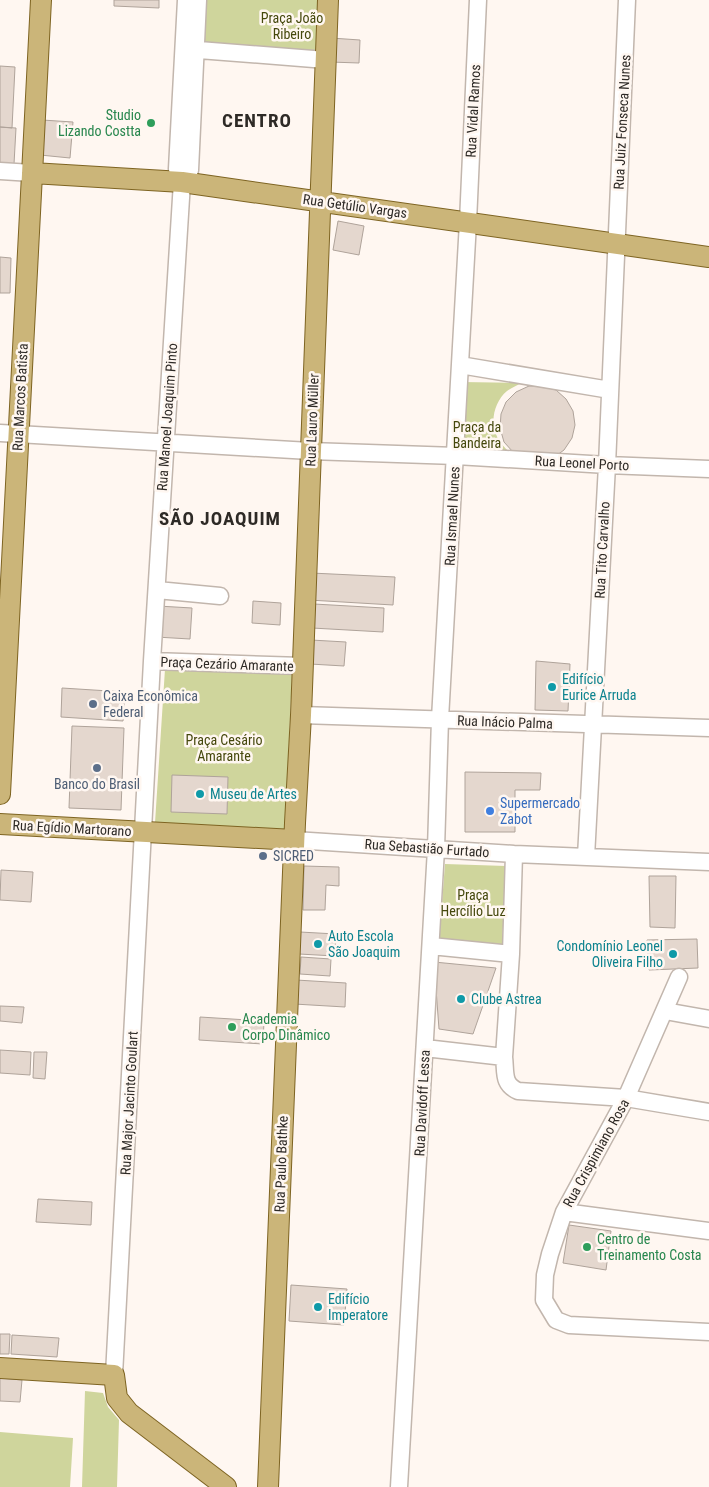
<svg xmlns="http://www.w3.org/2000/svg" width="709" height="1487" font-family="'Roboto Condensed',sans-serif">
<rect width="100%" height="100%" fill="#fff7f1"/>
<path fill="#cfd59c" d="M201,0h118l-3,54 -117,-9z
M461,382l60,1c-5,3 -10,5 -14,8 -12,10 -17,29 -11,43 3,9 10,15 17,21l-55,-3z
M165,669l127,5 -7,156 -130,-7z
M445,864l61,2 -4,80 -63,-5z
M85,1391l18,2 5,14 11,13 -2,67h-35z
M0,1432l73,6 -3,49h-70z"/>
<path fill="#e4d7ce" stroke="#afa39a" d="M114,0h45v8l-45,-2z
M331,38l29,2 -1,23 -29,-1z
M0,66l15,1 -3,61 -12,-1z
M42,120l31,2 -3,36 -30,-3z
M0,127l16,1 -2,36 -14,-1z
M338,221l26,5 -5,29 -26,-5z
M0,257l11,1 -1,35h-10z
M529,386h13l14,4 10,9 7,12 2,14 -3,13 -8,12 -11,8 -40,-6 -9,-10 -4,-14 1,-14 5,-12 10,-10z
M311,573l84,4 -2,28 -84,-5z
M253,601l28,2 -1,22 -28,-2z
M314,604l70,4 -1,24 -71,-4z
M158,606l34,2 -2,31 -34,-2z
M311,640l35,2 -2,24 -34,-2z
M536,661l34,3 -2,47 -33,-1z
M62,688l63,4 -2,29 -62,-4z
M72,726l52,2 -3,82 -52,-2z
M465,772l76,1 -1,17h-25v42h-50z
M172,775l56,2 -1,37 -56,-2z
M304,866l35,1v19l-13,-1 -1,25h-22z
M1,870l32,2 -2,30 -31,-2z
M649,876h27l-1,52 -25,-1z
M300,932l36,2 -1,22 -36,-2z
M697,939l1,29 -49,2 -2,-30z
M301,957l30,2 -1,17 -30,-2z
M434,962l62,6 -23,66 -34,-5z
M296,980l50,3 -1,24 -51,-3z
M0,1006l24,1 -2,16 -22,-2z
M200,1017l64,4 -1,23 -64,-4z
M0,1050l31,2 -1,23 -30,-2z
M34,1052h13l-2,27 -12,-1z
M38,1199l54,3 -1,23 -55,-3z
M569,1225l42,6 -5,39 -43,-7z
M291,1285l56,4 -3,36 -55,-4z
M0,1334h10l-1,20h-9z
M12,1335l47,3 -2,19 -46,-3z
M0,1378l22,2 -2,22 -20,-1z"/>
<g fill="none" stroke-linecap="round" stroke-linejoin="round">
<g stroke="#c2b6ad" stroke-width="19">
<path id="minor" d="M186,49l140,11
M0,171l32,2
M182,182l8,-12 8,-170
M460,365l150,25
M0,433l310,18 146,5 151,9 102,4
M157,590l63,6
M152,661l150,5
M301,715l408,13
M294,840l220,14 195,8
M586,857l21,-392 20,-465
M431,946l80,8
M679,977l-53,121 -62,114 -14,42 -5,21 -1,25 12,20 13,5 140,7
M665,1011l44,8
M425,1048l79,9c2,15 -2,27 14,34l108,7 83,14
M504,1057l7,-103 3,-100
M564,1212l145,19
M114,1375l38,-714 30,-479 -5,-13 9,-169
M399,1487l37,-638 4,-130 28,-497 10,-222"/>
</g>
<g stroke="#7e6422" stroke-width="22">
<path id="major" d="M32,173l150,9 527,75
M0,794l41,-794
M0,824l294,16
M0,1368l114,7 3,23 12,15 97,74
M268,1487l27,-664 6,-108 27,-715"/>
</g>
<use href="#minor" stroke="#fff" stroke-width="16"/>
<use href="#major" stroke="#cbb579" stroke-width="20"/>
</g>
<g fill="#2e9e5b" stroke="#fff7f1" stroke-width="2">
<circle cx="151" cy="123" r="5"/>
<circle cx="232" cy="1027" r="5"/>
<circle cx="587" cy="1247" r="5"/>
</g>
<g fill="#0f9aa8" stroke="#fff7f1" stroke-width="2">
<circle cx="552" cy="687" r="5"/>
<circle cx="200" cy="794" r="5"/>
<circle cx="318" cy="944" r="5"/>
<circle cx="673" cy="954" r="5"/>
<circle cx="461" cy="999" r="5"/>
<circle cx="318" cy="1307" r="5"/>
</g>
<g fill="#5c6f8a" stroke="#fff7f1" stroke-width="2">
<circle cx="93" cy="704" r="5"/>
<circle cx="97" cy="768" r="5"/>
<circle cx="263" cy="856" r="5"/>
</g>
<circle fill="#3f7fe0" stroke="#fff7f1" stroke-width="2" cx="490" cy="811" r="5"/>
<g text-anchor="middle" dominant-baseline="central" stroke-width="5" stroke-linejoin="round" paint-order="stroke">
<g font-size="14" fill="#45480c" stroke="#fff7f1">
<text x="292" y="18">Praça João<tspan x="292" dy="16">Ribeiro</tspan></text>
<text x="477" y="427">Praça da<tspan x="477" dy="16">Bandeira</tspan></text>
<text x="224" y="740">Praça Cesário<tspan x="224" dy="16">Amarante</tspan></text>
<text x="473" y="895">Praça<tspan x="473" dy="16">Hercílio Luz</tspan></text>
</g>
<g font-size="14" fill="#2e2a26" stroke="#fff7f1">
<text transform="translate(473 111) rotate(-87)">Rua Vidal Ramos</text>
<text transform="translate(622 122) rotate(-87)">Rua Juiz Fonseca Nunes</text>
<text transform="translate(355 206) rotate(8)">Rua Getúlio Vargas</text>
<text transform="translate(20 397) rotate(-87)">Rua Marcos Batista</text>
<text transform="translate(167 417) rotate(-86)">Rua Manoel Joaquim Pinto</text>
<text transform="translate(312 420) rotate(-88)">Rua Lauro Müller</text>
<text transform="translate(582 463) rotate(3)">Rua Leonel Porto</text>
<text transform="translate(452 516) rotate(-87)">Rua Ismael Nunes</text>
<text transform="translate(602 550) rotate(-87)">Rua Tito Carvalho</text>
<text transform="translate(227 664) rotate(2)">Praça Cezário Amarante</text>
<text transform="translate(505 722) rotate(2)">Rua Inácio Palma</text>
<text transform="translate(72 828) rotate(3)">Rua Egídio Martorano</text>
<text transform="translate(427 848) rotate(4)">Rua Sebastião Furtado</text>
<text transform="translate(129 1103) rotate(-87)">Rua Major Jacinto Goulart</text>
<text transform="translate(422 1103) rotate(-87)">Rua Davidoff Lessa</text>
<text transform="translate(596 1153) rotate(-61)">Rua Crispimiano Rosa</text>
<text transform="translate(281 1164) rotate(-88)">Rua Paulo Bathke</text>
</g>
<g font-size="14" fill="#27864d" stroke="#fff7f1" text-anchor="start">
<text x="141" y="115" text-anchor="end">Studio<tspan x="141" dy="16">Lizando Costta</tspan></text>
<text x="242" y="1019">Academia<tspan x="242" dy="16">Corpo Dinâmico</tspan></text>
<text x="597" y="1239">Centro de<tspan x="597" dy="16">Treinamento Costa</tspan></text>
</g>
<g font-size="14" fill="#0d838f" stroke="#fff7f1" text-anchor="start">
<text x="562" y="679">Edifício<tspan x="562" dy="16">Eurice Arruda</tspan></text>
<text x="210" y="794">Museu de Artes</text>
<text x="328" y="936">Auto Escola<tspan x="328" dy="16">São Joaquim</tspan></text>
<text x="663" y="946" text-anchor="end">Condomínio Leonel<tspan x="663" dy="16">Oliveira Filho</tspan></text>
<text x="471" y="999">Clube Astrea</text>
<text x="328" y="1299">Edifício<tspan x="328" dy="16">Imperatore</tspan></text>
</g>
<g font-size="14" fill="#4e5e75" stroke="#fff7f1" text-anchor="start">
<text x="103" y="696">Caixa Econômica<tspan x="103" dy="16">Federal</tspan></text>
<text x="97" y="784" text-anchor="middle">Banco do Brasil</text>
<text x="273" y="856">SICRED</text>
</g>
<g font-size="14" fill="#366cbe" stroke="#fff7f1" text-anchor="start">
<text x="500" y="803">Supermercado<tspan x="500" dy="16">Zabot</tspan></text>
</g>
<g font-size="19" font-weight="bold" letter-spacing="1" fill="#2e2a26" stroke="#fff7f1">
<text x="257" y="120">CENTRO</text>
<text x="220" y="518">SÃO JOAQUIM</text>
</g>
</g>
</svg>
